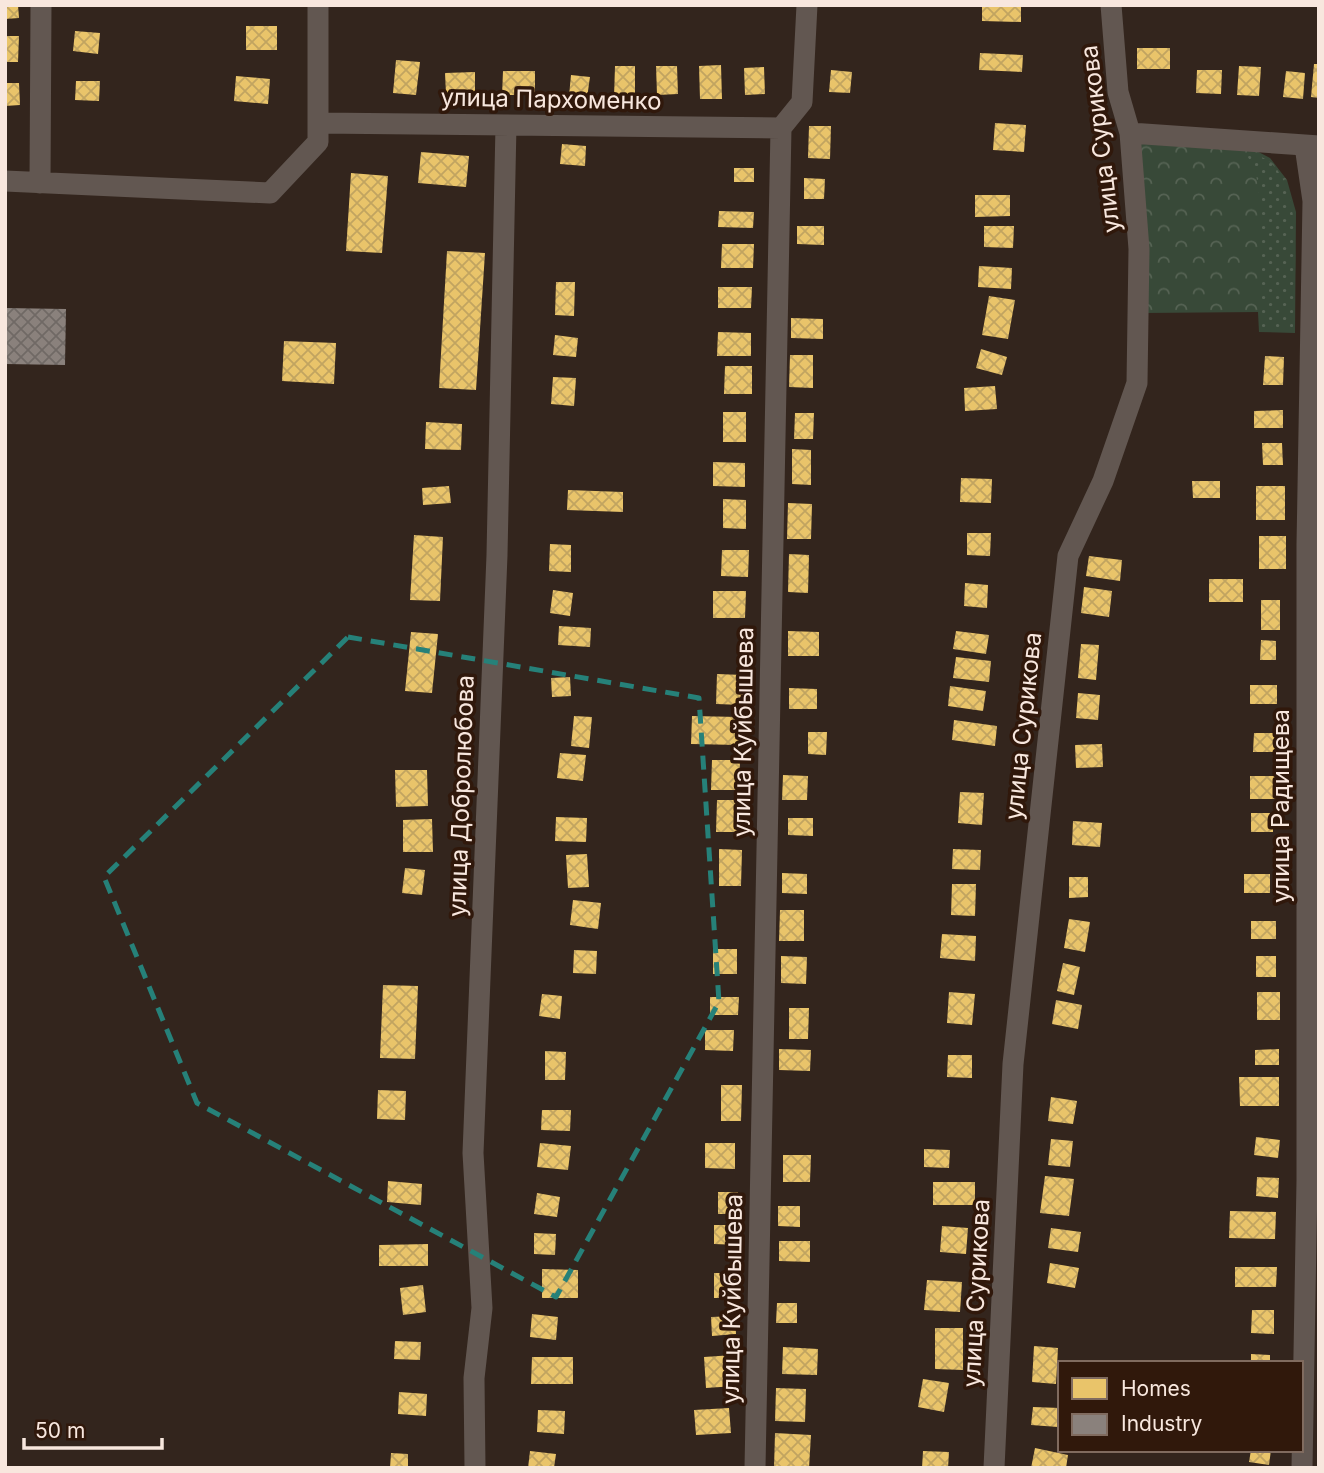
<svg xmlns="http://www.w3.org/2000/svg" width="1324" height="1473" font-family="Inter,sans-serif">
<defs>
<pattern id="park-crowns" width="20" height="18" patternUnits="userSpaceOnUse" patternTransform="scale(1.75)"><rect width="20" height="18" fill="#384938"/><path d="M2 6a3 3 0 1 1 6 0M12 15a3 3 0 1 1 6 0" fill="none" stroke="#566354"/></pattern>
<pattern id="garden-dots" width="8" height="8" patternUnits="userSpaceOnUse" patternTransform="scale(1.75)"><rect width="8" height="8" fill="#384938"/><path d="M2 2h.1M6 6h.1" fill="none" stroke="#566354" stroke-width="1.8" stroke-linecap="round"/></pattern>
<pattern id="homes-cross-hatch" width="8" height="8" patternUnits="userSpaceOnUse" patternTransform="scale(1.75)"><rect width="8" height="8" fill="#e9c46a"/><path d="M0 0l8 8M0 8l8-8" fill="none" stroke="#c1a460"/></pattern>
<pattern id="industry-cross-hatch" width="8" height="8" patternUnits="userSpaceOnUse" patternTransform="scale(1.75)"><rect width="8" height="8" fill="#8a817c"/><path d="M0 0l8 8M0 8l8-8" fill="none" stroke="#706965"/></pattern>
</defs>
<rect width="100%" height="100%" fill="#33251d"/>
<path fill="url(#park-crowns)" d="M1134,136l115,11 21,11 17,22 9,32 -1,121 -36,-1 -1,-20 -116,1z"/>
<path fill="url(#garden-dots)" d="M1246,153c6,2 16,3 21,7 40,28 26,125 26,168h-31l-1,-115 -5,-40z"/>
<path fill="url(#homes-cross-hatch)" d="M5,5h13l1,13 -14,1z
M982,5h39v17l-39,-1z
M246,26h31v24h-31z
M75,31l25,2 -2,21 -25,-3z
M5,36h14l-1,26h-13z
M1137,48h33v21h-33z
M980,53l43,2 -1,17 -43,-2z
M396,60l24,2 -4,33 -23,-2z
M1314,64h5v34l-8,-1z
M721,65l1,34h-22l-1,-33z
M615,66h20v31h-21z
M656,66h21l1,28 -21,1z
M1239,66l22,1 -2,29 -22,-1z
M764,67l1,27 -20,1 -1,-27z
M831,70l21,2 -2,21 -21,-1z
M1197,70h25l-1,24 -25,-1z
M503,71h32v24h-33z
M1286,71l19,2 -2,26 -20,-2z
M475,72v21l-29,1 -1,-21z
M571,75l19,2 -3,21 -18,-2z
M236,76l34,3 -2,25 -34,-3z
M76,81h24l-1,20 -24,-1z
M5,83h14l1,22 -15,1z
M995,123l31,2 -2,27 -31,-2z
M809,126h22l-1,33 -22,-1z
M562,144l24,2 -1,20 -25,-2z
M421,152l48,4 -3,31 -48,-4z
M734,168h20v14h-20z
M351,173l37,3 -6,77 -36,-2z
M804,178l21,1 -1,20h-20z
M975,195h35v21l-35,1z
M719,211l35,1 -1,16 -35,-1z
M797,226h27v19l-27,-1z
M984,226h30l-1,22 -29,-1z
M722,244h32l-1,24h-32z
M447,251l38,2 -9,137 -37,-2z
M979,266l33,2 -1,21 -33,-2z
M556,282h19l-1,34 -19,-1z
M718,287h34l-1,21h-33z
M989,296l26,4 -7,39 -26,-4z
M791,318l32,1v20l-32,-1z
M718,332l33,1v23h-34z
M555,335l23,3 -2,19 -23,-2z
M284,341l52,2 -2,41 -52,-3z
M981,349l26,8 -5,18 -26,-7z
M790,355h23v33l-24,-1z
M1265,356l19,1 -1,28h-20z
M725,366h27v28h-28z
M553,377l23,1 -2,28 -23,-2z
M995,386l2,23 -32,2 -1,-23z
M1283,410v18h-29v-17z
M723,412h23v30h-23z
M795,413h19l-1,26h-19z
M426,422l36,2 -1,26 -36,-1z
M1262,443h20l1,22h-20z
M792,449l19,1v35l-19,-1z
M713,462l32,1v24l-32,-1z
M961,478l31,1 -1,24 -31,-1z
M1192,481h28v17h-27z
M449,486l2,17 -28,2 -1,-17z
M1256,486h29v34h-29z
M568,490l55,2v20l-56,-2z
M723,499l23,1v29l-23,-1z
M788,503l24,1 -1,35h-24z
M967,533h24l-1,23 -23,-1z
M414,535l29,2 -3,64 -30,-1z
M1259,536h27v33h-27z
M550,544l21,1v27l-22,-1z
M722,550h27l-1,27 -27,-1z
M789,554l20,1 -1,38 -20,-1z
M1089,556l33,4 -2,21 -34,-5z
M1209,579h34v23h-34z
M965,583l23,2 -1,23 -23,-2z
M1084,587l28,4 -3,26 -28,-4z
M553,590l20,3 -3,23 -20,-3z
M713,591h33l-1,27h-32z
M1261,600h19v30h-19z
M559,626l32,2 -1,19 -32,-2z
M788,631l31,1v24h-31z
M956,631l33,4 -3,19 -33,-5z
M411,632l27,2 -6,59 -27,-2z
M1261,640l15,1v19h-16z
M1081,644l18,1 -3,35 -18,-2z
M956,657l35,4 -2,21 -36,-4z
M717,674l26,1v30l-27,-1z
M570,677l1,19 -19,1 -1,-19z
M1250,685h27v19h-27z
M950,686l36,5 -3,20 -35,-5z
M789,688l28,1v20h-28z
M1078,693l22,2 -2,25 -22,-2z
M574,716l18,1 -3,31 -18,-2z
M692,716l47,1v28l-48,-1z
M954,720l43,6 -2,20 -43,-6z
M808,732h19l-1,23 -18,-1z
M1254,733h26v19h-27z
M1102,744l1,23 -27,1 -1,-23z
M560,753l26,2 -3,26 -26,-3z
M712,760h28l-1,30h-28z
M395,770h32l1,36 -32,1z
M783,775l25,1 -1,24h-25z
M1250,776h26v23h-26z
M960,792l24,1 -2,32 -24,-2z
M717,800h26l-1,32h-26z
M1251,813h22v19h-22z
M556,817l31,1 -1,24 -31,-1z
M788,818h25v18l-25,-1z
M432,819l1,33h-30v-32z
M1073,821l29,2 -2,24 -28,-2z
M719,849l23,1 -1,36h-22z
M953,849l28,1 -1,20 -28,-1z
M587,854l2,33 -21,1 -2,-33z
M405,868l20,2 -3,25 -20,-2z
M782,873l25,1v20l-25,-1z
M1244,874h26v19h-26z
M1069,877h19v20l-19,1z
M952,884h24l-1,32 -24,-1z
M573,900l28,3 -3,26 -28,-4z
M780,910h24v31h-25z
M1069,919l21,3 -5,30 -21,-4z
M1251,921h25v18h-25z
M942,934l34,2 -1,25 -35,-3z
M713,949h24v25h-24z
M574,950l23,1 -1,23 -23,-1z
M781,956l26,1 -1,27 -25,-1z
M1256,956h20v21h-20z
M1063,963l17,4 -6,28 -17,-4z
M383,985l35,1 -3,73 -35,-1z
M949,992l26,2 -3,31 -25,-2z
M1257,992h23v28h-23z
M542,994l20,2 -2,23 -21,-3z
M710,997h29l-1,18h-28z
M1056,1000l26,5 -4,24 -26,-5z
M789,1008h20l-1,31h-19z
M705,1030h29l-1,21 -28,-1z
M779,1049l32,1 -1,21 -31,-1z
M1279,1049v16h-24v-15z
M545,1051l21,1 -1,28h-20z
M948,1055h24v23l-25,-1z
M1239,1077h40v29h-39z
M721,1085h21l-1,36h-20z
M378,1090l28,1 -1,29 -28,-1z
M1051,1097l26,4 -4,23 -25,-3z
M542,1110h29l-1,21 -29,-1z
M1256,1137l24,3 -2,18 -24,-3z
M1051,1139l22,2 -3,26 -22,-2z
M540,1143l31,3 -3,24 -31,-3z
M705,1143h30v26l-30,-1z
M924,1149l26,1 -1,18 -25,-1z
M783,1155h28l-1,27h-27z
M1045,1176l29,3 -5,37 -29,-3z
M1257,1177l22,1 -1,20 -22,-2z
M388,1181l34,3 -1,21 -34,-3z
M933,1182h42v23h-42z
M718,1192h20v22h-20z
M537,1193l23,4 -3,20 -23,-3z
M778,1206h22v21l-22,-1z
M1230,1211l46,1 -1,27 -46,-1z
M714,1225h26v20l-26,-1z
M942,1226l26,2 -2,26 -26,-2z
M1051,1228l30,4 -3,20 -30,-4z
M534,1233l22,1 -1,21 -21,-1z
M779,1241h31v21l-31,-1z
M428,1244v22h-49v-21z
M1050,1263l29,5 -4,20 -28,-5z
M1235,1267h42l-1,20h-41z
M542,1269l36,1v28h-36z
M714,1273h25l-1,25h-24z
M927,1280l35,2 -2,30 -36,-2z
M423,1285l3,27 -23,3 -3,-27z
M777,1303h20v20h-21z
M1252,1310h22v24l-23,-1z
M532,1314l26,3 -2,23 -26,-3z
M735,1316l1,18 -24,2 -1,-19z
M935,1328h28v42l-28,-1z
M395,1341l26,1 -1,18 -26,-1z
M1034,1346l24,2 -2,36 -24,-2z
M783,1347l35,2 -1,26 -35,-1z
M1251,1354l19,1v8h-19z
M733,1355l2,31 -29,2 -2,-31z
M532,1357h41v27h-42z
M923,1379l26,4 -5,29 -26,-5z
M776,1388l30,1 -1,33 -30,-1z
M399,1392l28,2 -1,22 -28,-2z
M1033,1407l27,1 -2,19 -27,-2z
M729,1408l2,25 -35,2 -2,-25z
M538,1410l27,1 -1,23 -27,-2z
M775,1433l36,2 -2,33h-35z
M1035,1448l33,7 -2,13h-35z
M1251,1450h20l-2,15 -20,-3z
M530,1451l26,3 -2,14h-26z
M923,1451l26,1 -1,16h-26z
M391,1453l17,1v14h-18z"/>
<path fill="url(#industry-cross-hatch)" d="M5,308l61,1 -1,56 -60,-1z"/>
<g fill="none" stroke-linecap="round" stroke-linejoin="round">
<path stroke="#625751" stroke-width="21" d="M320,123l461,5
M1130,133l189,13
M5,181l265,12 48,-51v-137
M40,183l1,-178
M475,1468l-1,-90 8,-70 -9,-155 24,-598 9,-430
M755,1468l26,-1340 21,-26 5,-97
M994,1468l19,-404 55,-508 35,-75 34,-98 2,-134 -9,-116 -12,-41 -7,-87
M1302,1468l5,-287v-636l6,-344 -8,-55"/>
</g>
<path fill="none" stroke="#268179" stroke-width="5" stroke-dasharray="14 9" stroke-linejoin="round" d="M348,637l351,61 20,304 -163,295 -359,-194 -93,-226z"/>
<g text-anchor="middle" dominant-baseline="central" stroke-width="7" stroke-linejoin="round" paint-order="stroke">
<g font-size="24" fill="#f8e7de" stroke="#30180b">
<text transform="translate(551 99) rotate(1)">улица Пархоменко</text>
<text transform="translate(1100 139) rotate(-97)">улица Сурикова</text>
<text transform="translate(1023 726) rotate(-84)">улица Сурикова</text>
<text transform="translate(743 732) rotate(-89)">улица Куйбышева</text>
<text transform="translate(461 796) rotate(-88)">улица Добролюбова</text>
<text transform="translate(1280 806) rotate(-90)">улица Радищева</text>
<text transform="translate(976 1293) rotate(-87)">улица Сурикова</text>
<text transform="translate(732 1299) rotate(-89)">улица Куйбышева</text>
</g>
</g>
<rect width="1324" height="1473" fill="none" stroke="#f8e7de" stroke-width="14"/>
<rect x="1058" y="1361" width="245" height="91" fill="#30180b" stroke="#806b5f" stroke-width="2"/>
<rect x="1072" y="1378" width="35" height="21" fill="#e9c46a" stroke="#806b5f" stroke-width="2"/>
<text x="1121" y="1396" font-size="21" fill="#f8e7de">Homes</text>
<rect x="1072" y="1414" width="35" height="21" fill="#8a817c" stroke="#806b5f" stroke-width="2"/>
<text x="1121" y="1431" font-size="21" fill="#f8e7de">Industry</text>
<path d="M24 1438v10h138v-10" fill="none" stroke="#f8e7de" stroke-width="3.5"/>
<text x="35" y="1438" font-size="21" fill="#f8e7de" stroke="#30180b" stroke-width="5" paint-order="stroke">50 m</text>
</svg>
